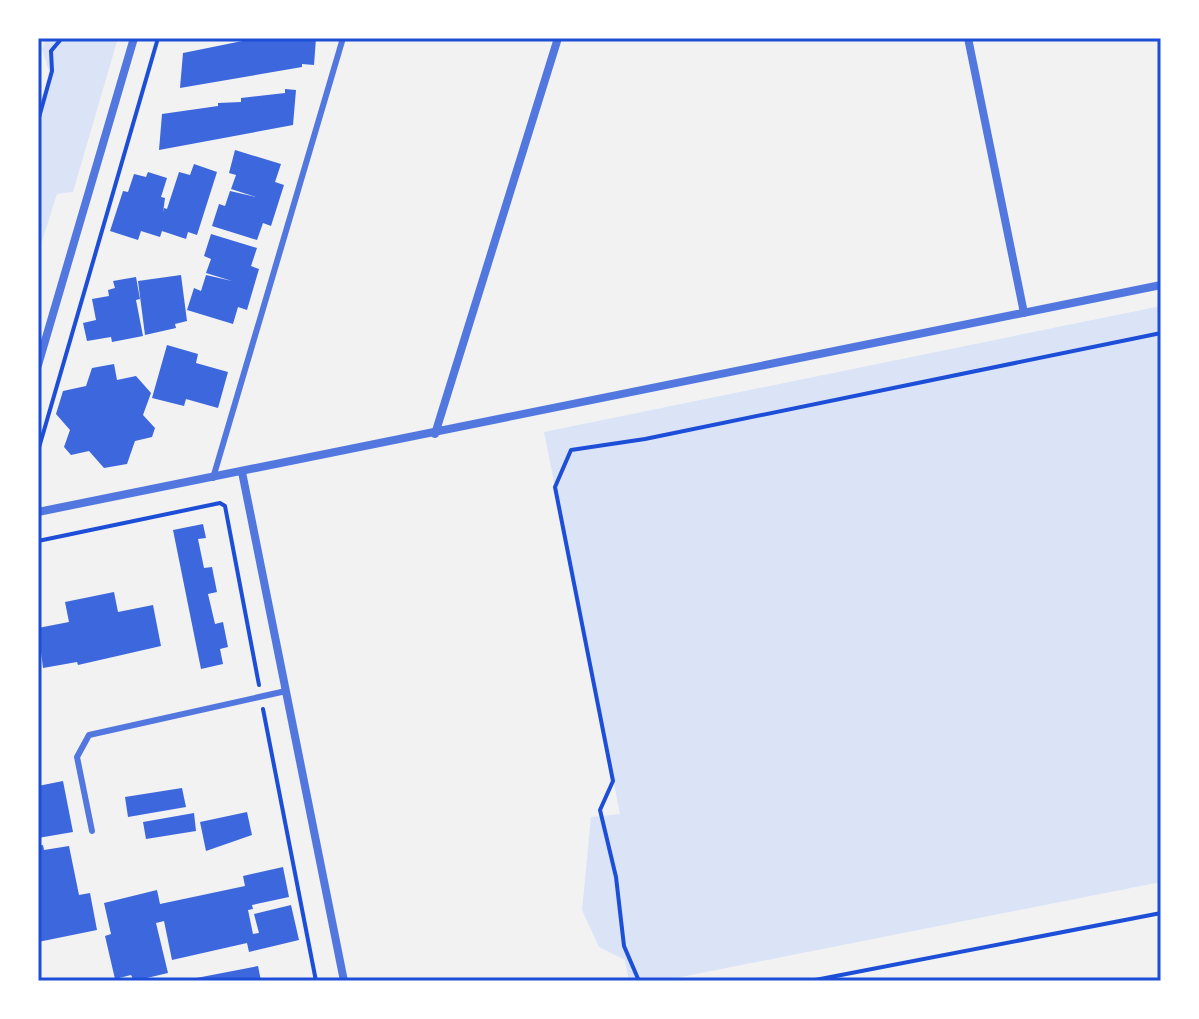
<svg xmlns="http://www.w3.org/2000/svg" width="1199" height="1019" font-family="Signika,sans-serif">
<rect width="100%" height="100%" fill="#f2f2f2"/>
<path fill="#dbe4f7" d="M46,38h72l-45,154 -16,2 -19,60v-144l11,-38 -7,-23z
M1161,306v576l-500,99h-32l-4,-21 -26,-13 -17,-37 9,-93 29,-3 -76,-382z"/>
<path fill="#3d67dc" d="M257,38h59l-2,27 -12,-1v3l-122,21 3,-35z
M285,89l11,1 -3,35 -134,25 3,-36 56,-8v-3l23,-1v-4l44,-5z
M235,150l46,14 -6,18 9,3 -13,41 -8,-3 -6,17 -45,-14 7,-22 6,2 5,-15 26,6 -25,-8 5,-14 -7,-2z
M194,164l23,8 -20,63 -9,-3 -2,7 -24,-8 -2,6 -19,-6 -3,9 -28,-9 13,-40 5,1 6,-18 12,3 2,-5 19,6 -6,19 4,1 -2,15 1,-5 3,1 12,-37 11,3z
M211,234l46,14 -6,18 8,3 -12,41 -9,-3 -5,17 -46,-14 7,-22 7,3 5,-16 26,6 -26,-8 5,-14 -7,-3z
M181,275l6,46 -12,3 1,4 -31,7 -7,-54z
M136,277l4,22 -4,1 7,36 -31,6 -1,-5 -24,4 -4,-18 13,-3 -4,-21 17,-3 -1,-6 7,-2 -2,-7z
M167,345l31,9 -2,9 32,9 -10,36 -32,-9 -2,7 -32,-8z
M114,364l3,16 19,-4 15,17 -8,22 12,13 -3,9 -17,4 -8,23 -23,4 -15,-17 -18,4 -7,-8 6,-17 -14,-16 7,-23 23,-5 6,-18z
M203,524l3,14 -8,1 6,29 8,-1 5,25 -9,2 7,30 8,-2 5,25 -8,2 3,15 -22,5 -28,-139z
M114,592l4,20 35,-7 8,41 -83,19 -1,-3 -34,6 -5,-40 31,-6 -4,-20z
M63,781l10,51 -35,6v-52z
M182,788l4,19 -58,10 -3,-20z
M247,812l5,23 -46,16 -6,-29z
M194,813l2,18 -50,8 -3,-17z
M43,845l1,5 25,-4 10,49 11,-2 7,37 -59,12v-96z
M283,867l6,30 -37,8 1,4 -5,1 5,24 6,-1 -5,-19 37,-9 8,35 -50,12 -2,-9 -75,17 -8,-39 -8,2 12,50 -34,8 -3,-6 -16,4 -10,-43 6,-2 -7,-31 53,-13 3,14 85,-18 -2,-10z
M258,966l3,15h-75v-1z"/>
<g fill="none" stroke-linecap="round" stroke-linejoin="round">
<path stroke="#1d4ed8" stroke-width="4" d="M38,121l14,-50 -1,-20 11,-13
M38,451l120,-413
M38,541l182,-38 5,3 34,179
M263,709l53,272
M639,981l-15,-35 -8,-69 -16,-67 13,-29 -58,-294 16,-37 74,-11 516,-106
M810,981l351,-68"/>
<path stroke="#5277de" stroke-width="6" d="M213,478l130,-440
M92,831l-15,-74 12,-22 197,-44"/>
<path stroke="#5277de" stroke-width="8" d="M968,38l56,275
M38,365l96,-327
M435,434l123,-396
M242,472l102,509
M38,512l1123,-227"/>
</g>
<rect width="1199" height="1019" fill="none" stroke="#ffffff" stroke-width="80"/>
<rect x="40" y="40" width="1119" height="939" fill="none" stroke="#1d4ed8" stroke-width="3"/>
</svg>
